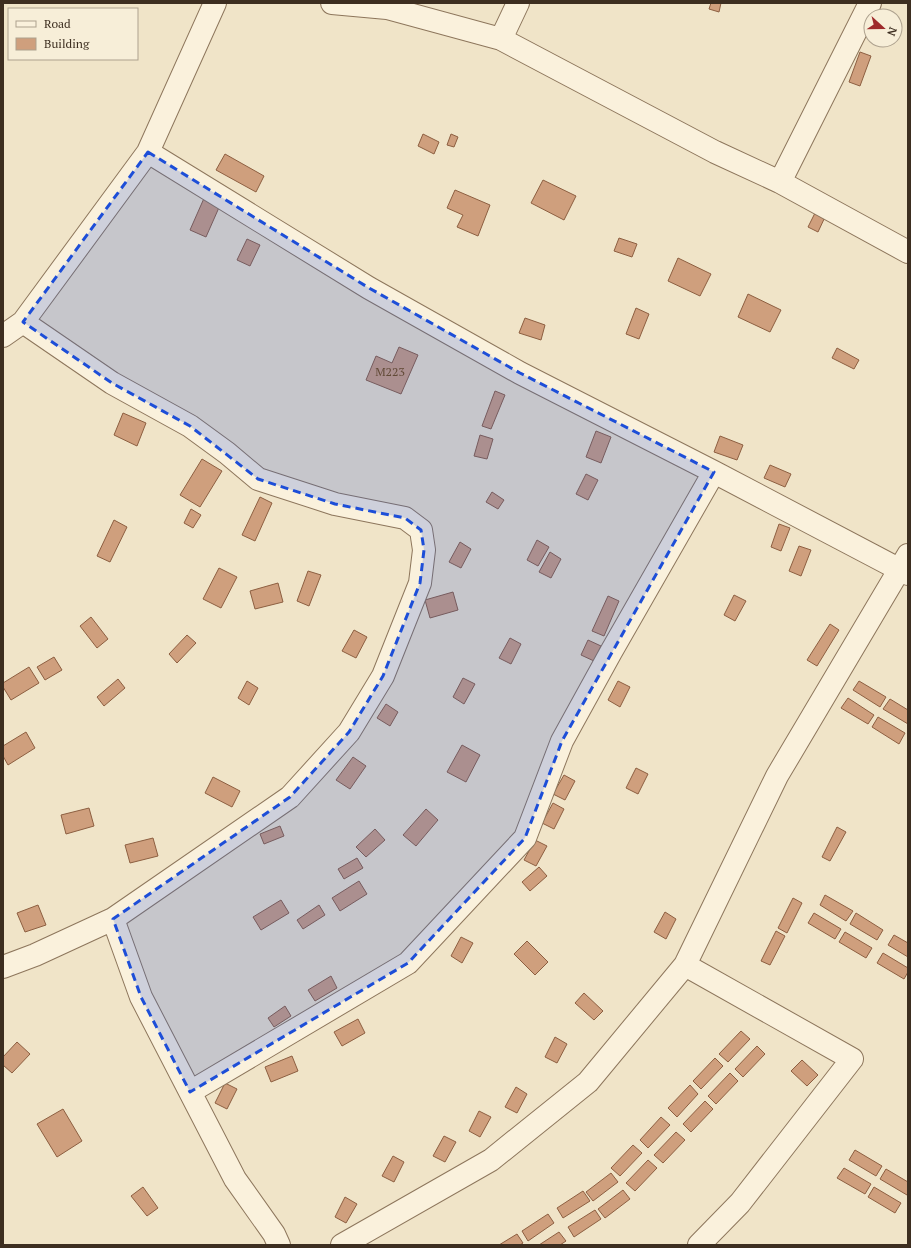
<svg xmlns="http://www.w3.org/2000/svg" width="911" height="1248" font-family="'PT Serif',serif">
<rect width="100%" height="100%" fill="#f0e4c8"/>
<path fill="#cf9f7d" stroke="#8d5f41" d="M711,3h10l-2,9 -10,-3z
M860,52l11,4 -11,30 -11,-4z
M423,134l16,8 -5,12 -16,-8z
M451,134l7,3 -4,10 -7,-2z
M225,154l39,22 -8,16 -40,-22z
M543,180l33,16 -12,24 -33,-17z
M455,190l35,15 -12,31 -21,-9 6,-12 -16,-7z
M205,196l16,7 -15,34 -16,-7z
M815,213l10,4 -7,15 -10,-5z
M619,238l18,6 -5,13 -18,-6z
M247,239l13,6 -10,21 -13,-6z
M678,258l33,16 -11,22 -32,-15z
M748,294l33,16 -11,22 -32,-15z
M636,308l13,6 -10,25 -13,-5z
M525,318l20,7 -4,15 -22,-7z
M399,347l19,8 -17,39 -35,-14 10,-24 16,7z
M837,348l22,12 -5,9 -22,-11z
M495,391l10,4 -14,34 -9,-3z
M123,413l23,10 -9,23 -23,-11z
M596,431l15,6 -10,26 -15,-6z
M480,435l13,4 -6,20 -13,-3z
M720,436l23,9 -6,15 -23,-8z
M202,459l20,12 -22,36 -20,-12z
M770,465l21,9 -6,13 -21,-9z
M586,474l12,6 -10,20 -12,-6z
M492,492l12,8 -6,9 -12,-7z
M260,497l12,6 -17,38 -13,-6z
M191,509l10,6 -8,13 -9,-5z
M114,520l13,7 -17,35 -13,-6z
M779,524l11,4 -9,23 -10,-4z
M537,540l12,7 -11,19 -11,-6z
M460,542l11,7 -10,19 -12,-6z
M799,546l12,4 -10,26 -12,-5z
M550,552l11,7 -10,19 -12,-6z
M219,568l18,9 -16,31 -18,-9z
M308,571l13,4 -12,31 -12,-5z
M278,583l5,19 -28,7 -5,-18z
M453,592l5,18 -28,8 -5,-18z
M734,595l12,6 -11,20 -11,-6z
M608,596l11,5 -15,35 -12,-5z
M91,617l17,22 -11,9 -17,-22z
M830,624l9,6 -22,36 -10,-6z
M354,630l13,7 -11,21 -14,-7z
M187,635l9,8 -19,20 -8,-9z
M510,638l11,6 -10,20 -12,-6z
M588,640l13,6 -7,15 -13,-6z
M54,657l8,13 -17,10 -8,-13z
M29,667l10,16 -28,17 -8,-13v-4z
M463,678l12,6 -11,20 -11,-7z
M118,679l7,9 -21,18 -7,-9z
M247,681l11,7 -9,17 -11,-7z
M618,681l12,6 -10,20 -12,-7z
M859,681l27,16 -6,10 -27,-17z
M848,698l26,17 -6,9 -27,-16z
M890,699l18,11v14l-25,-15z
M386,704l12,8 -8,14 -13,-8z
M878,717l27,16 -6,11 -27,-17z
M26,732l9,16 -27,17 -5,-9v-10z
M462,745l18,10 -14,27 -19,-10z
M353,757l13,9 -16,23 -14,-9z
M636,768l12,6 -10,20 -12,-6z
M564,775l11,6 -10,19 -12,-6z
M213,777l27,14 -8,16 -27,-14z
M553,803l11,6 -10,20 -12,-6z
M89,808l5,18 -28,8 -5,-19z
M426,809l12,11 -22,26 -13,-11z
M280,826l4,10 -20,8 -4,-10z
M837,827l9,5 -16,29 -8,-4z
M375,829l10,11 -19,17 -10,-10z
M153,838l5,18 -28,7 -5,-18z
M535,840l12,6 -11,20 -12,-6z
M357,858l6,10 -19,11 -6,-10z
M539,867l8,9 -17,15 -8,-9z
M359,881l8,13 -27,17 -8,-13z
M825,895l28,16 -7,10 -26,-16z
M793,898l9,5 -15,30 -9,-5z
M281,900l8,13 -28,17 -8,-13z
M38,905l8,20 -21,7 -8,-19z
M319,905l6,10 -22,14 -6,-9z
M665,912l11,7 -10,20 -12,-7z
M814,913l27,16 -6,10 -27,-16z
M856,913l27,17 -6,10 -27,-16z
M776,931l9,5 -15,29 -9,-4z
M845,932l27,16 -6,10 -27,-16z
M894,935l14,8v14l-20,-12z
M461,937l12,6 -11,20 -11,-7z
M527,941l21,21 -13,13 -21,-21z
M883,953l25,15v4l-4,7 -27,-16z
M331,976l6,12 -22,13 -7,-11z
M584,993l19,18 -9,9 -19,-17z
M285,1006l6,10 -17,11 -6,-9z
M358,1019l7,14 -23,13 -8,-14z
M741,1031l9,8 -22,23 -9,-8z
M555,1037l12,7 -10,19 -12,-6z
M17,1042l13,12 -18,19 -9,-8v-8z
M757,1046l8,8 -22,23 -8,-8z
M292,1056l6,15 -27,11 -6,-15z
M715,1058l8,8 -22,23 -8,-8z
M802,1060l16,15 -11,11 -16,-15z
M730,1073l8,8 -22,23 -8,-8z
M225,1083l12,6 -10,20 -12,-6z
M690,1085l8,9 -21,23 -9,-9z
M516,1087l11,7 -10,19 -12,-6z
M705,1101l8,8 -22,23 -8,-8z
M63,1109l19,32 -25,16 -20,-33z
M479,1111l12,6 -11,20 -11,-6z
M661,1117l9,8 -22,23 -8,-8z
M676,1132l9,8 -22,23 -9,-8z
M444,1136l12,6 -11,20 -12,-6z
M633,1145l9,8 -22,23 -9,-8z
M855,1150l27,16 -6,10 -27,-16z
M393,1156l11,6 -10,20 -12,-6z
M648,1160l9,8 -22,23 -9,-8z
M844,1168l27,16 -6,10 -28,-16z
M886,1169l22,13v11l-1,2 -27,-16z
M611,1173l7,9 -25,19 -7,-9z
M143,1187l15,21 -11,8 -16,-20z
M874,1187l27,16 -6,10 -27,-16z
M623,1190l7,9 -25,19 -7,-9z
M583,1191l7,10 -27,17 -6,-10z
M345,1197l12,7 -11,19 -11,-6z
M595,1210l6,9 -27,18 -6,-10z
M548,1214l6,9 -26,18 -6,-10z
M559,1232l7,9 -6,4h-21z
M517,1234l6,9 -3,2h-21z"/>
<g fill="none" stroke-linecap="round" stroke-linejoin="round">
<g stroke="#8d765c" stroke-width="24">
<path id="minor" d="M332,3l55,5 114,31 214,113 65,30 128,70
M501,39l17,-36
M148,152l221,136 151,85 194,99 194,102
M780,182l90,-179
M3,336l20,-14 125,-170 67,-149
M113,919l28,78 94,182 39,55 5,11
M685,965l167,94 -112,144 -41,42
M3,967l32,-12 78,-36 177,-122 59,-65 34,-56 37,-93 4,-33 -3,-20 -16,-12 -70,-14 -77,-25 -31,-26 -37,-27 -78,-43 -89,-61
M190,1092l218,-129 117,-125 37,-97 49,-89 103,-180
M342,1245l149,-85 97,-78 97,-117 92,-189 131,-221"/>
</g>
<use href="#minor" stroke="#faf1dc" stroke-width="22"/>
</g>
<path fill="#1d4ed8" fill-opacity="0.2" stroke="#1d4ed8" stroke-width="3" stroke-dasharray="8 5" stroke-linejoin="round" d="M148,152l221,136 151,85 194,99 -152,269 -37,97 -117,125 -218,129 -49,-95 -28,-78 177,-122 59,-65 34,-56 37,-93 4,-33 -3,-20 -16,-12 -70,-14 -77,-25 -68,-53 -78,-43 -89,-61z"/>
<g text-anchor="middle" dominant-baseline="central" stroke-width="3" stroke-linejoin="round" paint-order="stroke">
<g font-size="12" fill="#624a37">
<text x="390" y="371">M223</text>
</g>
</g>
<rect width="911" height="1248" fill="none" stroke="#3d2e20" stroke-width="8"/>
<rect x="8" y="8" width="130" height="52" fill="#f7eed8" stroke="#ada18e"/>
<rect x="16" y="21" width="20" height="6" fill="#faf1dc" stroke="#ada18e"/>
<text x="44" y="28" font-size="12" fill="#3d2e20">Road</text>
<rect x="16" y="38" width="20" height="12" fill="#cf9f7d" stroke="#ada18e"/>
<text x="44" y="48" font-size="12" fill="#3d2e20">Building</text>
<g transform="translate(883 28) rotate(111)"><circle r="19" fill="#f7eed8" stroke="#ada18e"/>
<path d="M0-3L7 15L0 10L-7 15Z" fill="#9e2a2b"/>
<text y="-6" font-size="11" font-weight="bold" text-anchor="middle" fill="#3d2e20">N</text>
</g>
</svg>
